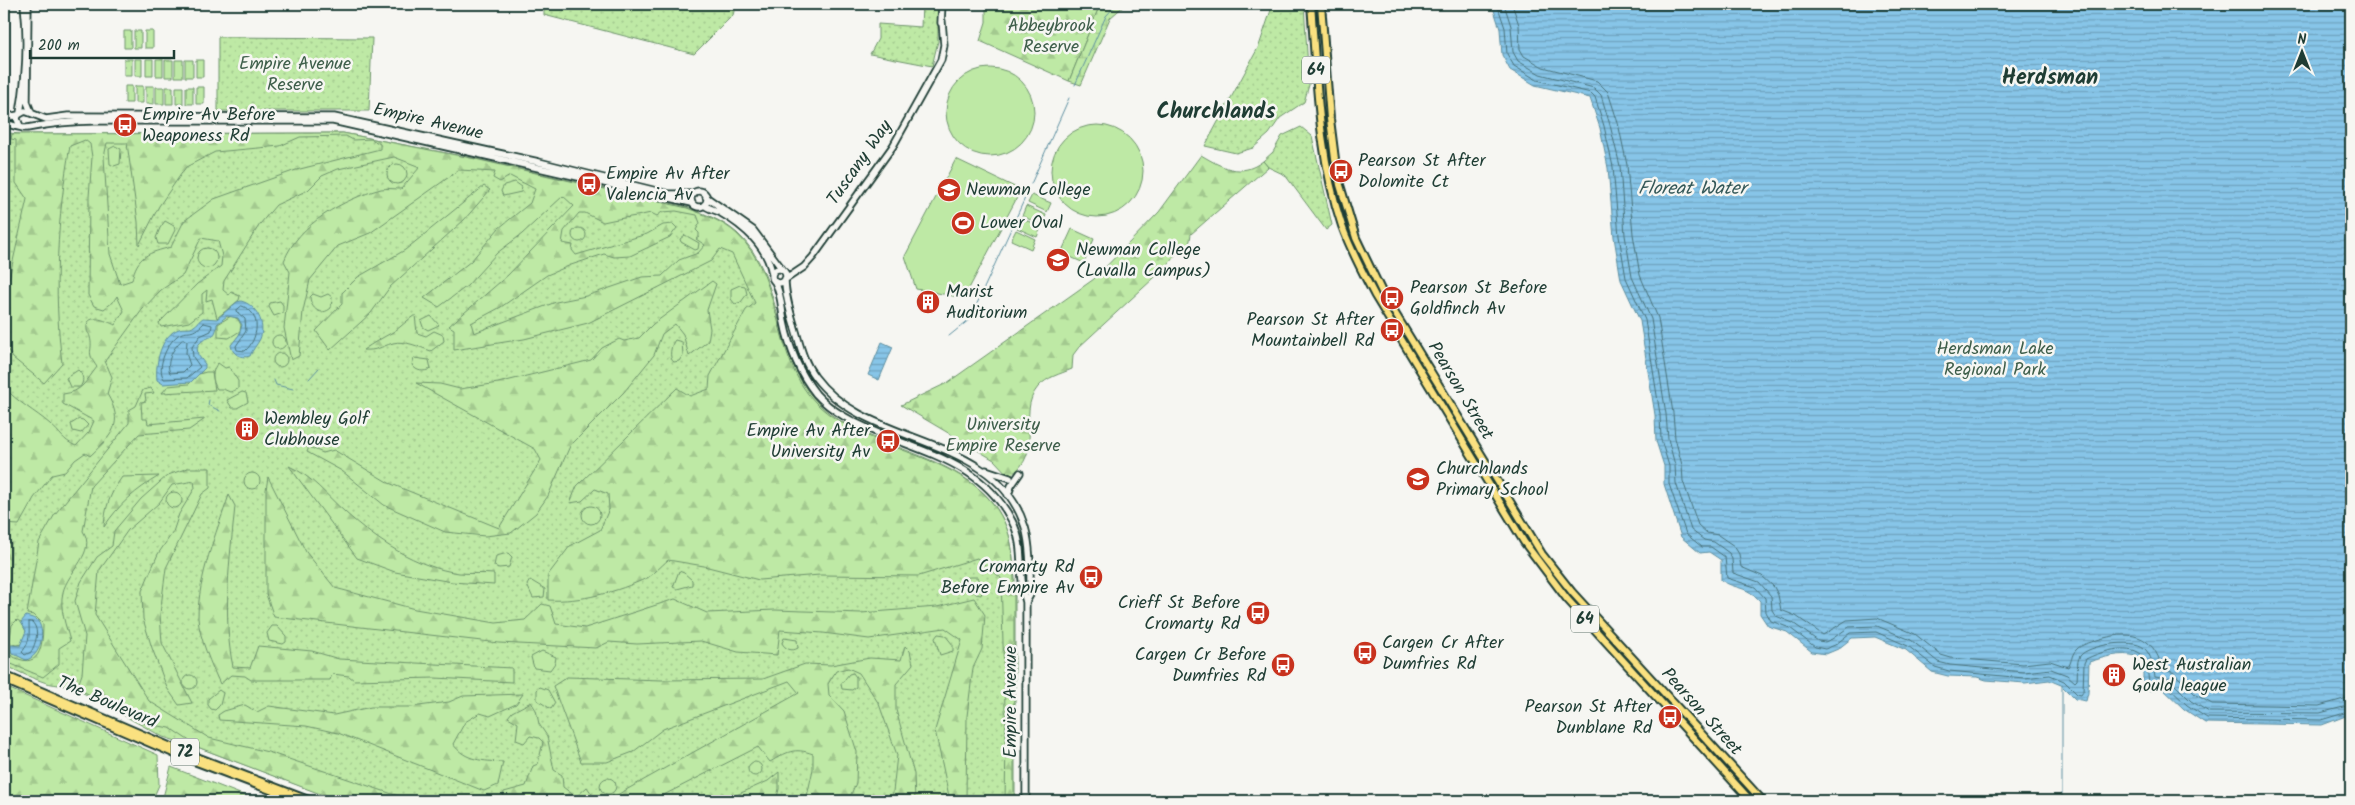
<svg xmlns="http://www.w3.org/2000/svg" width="2355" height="805" font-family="Kalam,sans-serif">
<defs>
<pattern id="grass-dots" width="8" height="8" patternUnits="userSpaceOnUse" patternTransform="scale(1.25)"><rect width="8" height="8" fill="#bee9a5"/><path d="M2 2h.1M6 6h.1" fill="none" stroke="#a3c98f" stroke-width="1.8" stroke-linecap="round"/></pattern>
<pattern id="forest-firs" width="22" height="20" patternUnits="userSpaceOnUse" patternTransform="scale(1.25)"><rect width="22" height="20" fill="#bee9a5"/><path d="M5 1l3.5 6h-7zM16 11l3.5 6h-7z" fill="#a3c98f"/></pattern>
<pattern id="wetland-marsh" width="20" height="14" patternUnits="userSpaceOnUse" patternTransform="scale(1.25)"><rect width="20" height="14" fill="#bee9a5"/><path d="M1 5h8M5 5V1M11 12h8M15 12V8" fill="none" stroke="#a3c98f"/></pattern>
<pattern id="water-rules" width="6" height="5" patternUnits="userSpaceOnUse" patternTransform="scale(1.25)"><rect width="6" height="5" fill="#87c5e8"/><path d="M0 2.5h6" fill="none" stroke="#6ea1bd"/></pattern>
</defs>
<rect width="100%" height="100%" fill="#f6f6f2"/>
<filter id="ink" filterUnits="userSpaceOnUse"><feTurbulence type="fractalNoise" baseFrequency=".02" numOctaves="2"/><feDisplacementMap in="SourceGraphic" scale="10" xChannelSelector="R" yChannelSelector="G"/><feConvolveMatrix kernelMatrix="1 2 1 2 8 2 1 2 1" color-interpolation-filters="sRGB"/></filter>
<g filter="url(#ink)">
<path fill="url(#grass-dots)" stroke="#6e936c" d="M544,4h192l-3,11 -39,39 -150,-39z
M922,4h16v37l-6,25 -62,-12 8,-15v-15l43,3z
M1273,4h31l5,81 -5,17 -24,16 -11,16 -16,14 -17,5 -31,-7 54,-100z
M218,37l154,1 -3,73h-151z
M4,126l2,1v6l17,1 320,-1 129,25 215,49c18,7 35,13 50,26 48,43 34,122 80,169 16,17 37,27 58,36 48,20 113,36 132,91 6,16 6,33 8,49v223h-675l-140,-53 -37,-11 -87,-48c-12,-5 -23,-3 -35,-8 -13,-4 -25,-11 -37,-16z
M1301,127l11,9 20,89 -6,5 -41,-55 -17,-8 -5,-6 10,-9 9,-16z"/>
<path fill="url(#forest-firs)" stroke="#6e936c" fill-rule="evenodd" d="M986,4h116l-3,3 -30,74 -89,-40 6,-19z
M343,133l128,25 216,50c18,7 36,13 50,26 48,45 33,123 79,169 54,54 162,48 191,126 6,16 6,33 7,49v223h-9l1,-61 -5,-162 -24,-20 -58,18 -99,-1 -61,5 -55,-14 -36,-6c-7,6 -14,14 -21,18 -30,14 -67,24 -99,22v-25l22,-29 30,-16 9,-21 -1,-15 -13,-5 -13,12 -12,2 7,-17 100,-98 13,8 19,-7 1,-13 36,-66 9,-7 -23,-49 -12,-5 -9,12 -123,62 -64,16 -70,11v-21l-5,-3 59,-51 66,-69 -11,-10 -41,38 -25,19 -30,33 -28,21 -15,-9 47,-37 28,-33 31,-25 5,-14 -25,-13 -10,6 -7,-4 2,-6 -36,-2 -89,63 -32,13 -28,34 -7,31 -4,45 -8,4 -7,-32 6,-56 -6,-11c14,-37 60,-62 97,-72 6,-1 14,0 20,0l19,-22 -26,-10 -56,12 -16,7 -14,14 -32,15 -16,19 -36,57 -1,9 6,5 2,-3 9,4 -1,4 -22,18 -5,-19 -6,2 1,-11 -5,4v18l-13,10 -28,5 -2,-4 38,-39 24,-18 1,-10 -4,-15 -17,-3 -18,37 -22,15 -19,20 -37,51 7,16 -5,17c18,30 5,41 -17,62l-5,-3 -10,7 -10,12 -13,3 -18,23 -15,27 -15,-1v-137c13,15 31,24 46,37 11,9 12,16 26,22l13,-14 5,-11 -31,-17v-10c19,-2 23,-13 34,-27 -12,-16 -3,-16 -7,-30 -1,-5 -2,-2 -3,-7 -2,-19 20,-9 28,-5l9,-14 -7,-15 -4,6 -9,7 -10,-3 -6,-11 1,-98 3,-40 -2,-13 -5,-4 -15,6c-13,72 -17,144 -8,217l-18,20 -31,-25 -9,-14v-54l3,-2 20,-89 -11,-16v-43l-5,-1 1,-5zM346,136l7,4 18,-1 9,5v5l-84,21 -82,29 -30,22 -13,26c-22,6 -34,8 -39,33l-12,4 -10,-30 -6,-97 3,-14h20l11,79 1,23 20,-39 27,-39 29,-15 65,-6 20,-9zM676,211l21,4 3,8 -4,7 3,3v4l-3,2 9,6 -7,8 -19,7 -17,16 -20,1 -56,19 -30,6 -82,31 -3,-10 30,-16 46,-32 24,-10 33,-11 10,3 16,-1 40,-19 7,-9 -4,-4 -10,1 -16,9 -71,21 -4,-5 1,-5 -11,-2 2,-12 15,-18h6l18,9c16,-4 32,-5 48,-9l6,3 5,-4z
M1201,155c22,13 40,23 62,6l5,6 -77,67 -2,12 -11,5 -11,15 -88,81 -6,8 -1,14c-12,5 -25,8 -34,18 -23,27 9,66 -29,89l-15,-16 -93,-55 46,-22 147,-104 65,-67z
M484,186l6,4 -26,30 -74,67 -19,26 -41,37 -14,-19 26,-27v-11l16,-16 47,-27z
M712,281l4,3 -9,26 3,19 -2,12 -19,15 -6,-22 -8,-10 -13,10 -8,21 -30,37 -54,54 -22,50 -12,17 -25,20 -26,3 -40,-4 -61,-27 -42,-34 -35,-19 2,-5 14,6 11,-3 55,33 110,45 42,-68 -6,-11 -119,-66 24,1 20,5 38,-6 93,-23 11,-12 17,-9 5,2 15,-3 14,-14z
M415,315l2,18 9,3 8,-5 9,4 1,6 -13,10c-12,-4 -26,-11 -38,-8 -13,4 -16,8 -30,7 10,-7 19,-12 30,-18 7,-4 14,-12 22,-17z
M231,316l7,3 3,6 -1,6 -11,7 -11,-1v-13z
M206,372h6l3,18 -53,3 6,-7 21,-2 10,-10z
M151,388l3,5 -9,1 1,7 -5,1 1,17h5l1,5 57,-5 -16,11 -50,4 -48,52 -8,45c14,21 -15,40 -20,61 -4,16 3,34 7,49l-11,7v16l-16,13 -39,-16v-13l1,4c31,20 38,3 38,-28l-9,-9 -7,-1 12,-72 16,-28 74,-91v-13l7,-4 7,-16z
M289,466c23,10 38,30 56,46 32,29 71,55 114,61 12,1 24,0 35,1v11l-42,-3 -57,-10 -38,-14z
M188,468h22v20l-8,6 -36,74 -6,46 2,29 30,60 -13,2 -12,-17 -15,-40 -9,-29 -1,-28 16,-37 15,-22 6,-18 16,-26 -1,-7 -22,4 -13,18 -31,27 -29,41 -4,44 54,86 60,37 59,14 145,49 -77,-1 -136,-52 -30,-20 -28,-5 -65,-35 5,-14 3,-38 -10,-35 6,-19 16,-25 15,-11 2,-15 27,-32 27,-24z
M159,476c-23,14 -40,28 -55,51 1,-20 6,-33 18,-50z
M268,477l38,75 29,36 80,21 81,14 29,-3 17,-16 8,2 6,18 29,4 90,-29 32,14 68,-3 86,3 76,-6 37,-9 11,17 -3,34 -9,19 -6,48 -1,85h-16l-15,-71 27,-90 -17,-12 -76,11 -46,-6 -43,-3 -3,25 -39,-3 -37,-11 -64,3 -28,-2 -13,6 -97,-5 -225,-26 -8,-23v-104z
M229,495l6,11c-5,53 -13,108 -2,161l17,1 8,-22 54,5 27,8 173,9v14l-77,-4 -81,2 -5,-4 -17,-2 -2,6h-79l-6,-4 -14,-1 -11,9c-8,-17 -21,-47 -22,-66 0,-42 18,-84 31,-123z
M11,543l-3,80 -4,7v-86z
M905,646l5,5 3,13 -17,20v26l18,64 1,27h-23l5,-46 -18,-51 -20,-31 -11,-5 -12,3 -8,13 1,11 15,16 13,41 -1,31 -8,18h-42l7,-32v-15c-19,-7 -26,-2 -43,8l-12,-15 -106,54h-149l1,-9 22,-6 7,-20 5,-2 5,-22 -4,-4 -9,-2 -6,7 -8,-3 2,-17 -10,-6 4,-5 19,-10 5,8 3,14 8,12 7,34 8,5 1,12 13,10 11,-10 7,10 23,-2 182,-102 -10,-12 -126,48 -30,23 -26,10h-26l-28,-76 14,-9 95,3 101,-1 42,-15 26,1 39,-7 31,2z
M10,689l148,66 1,30 -7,16h-148v-104z
M523,694l-7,10 -26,12 -10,-3 -15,9 -12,22c12,17 31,17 50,18l-5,23 -14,6 -146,-58 -32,-7 -87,-6 -1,-5 6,-4 21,-6 12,7 12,-6 65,9 37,-8h40l38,-5 14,-6z
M171,767l87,34h-96z
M779,772v17l-3,12h-53l45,-20z"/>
<path fill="url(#wetland-marsh)" stroke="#6e936c" d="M1102,4h24l-16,14 -29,67 -12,-4 30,-74z"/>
<path fill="#bee9a5" stroke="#6e936c" d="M124,31h7v17h-7z
M134,31h7v17h-7z
M145,31h8v17h-8z
M124,59h8v17h-8z
M135,59h7v17h-7z
M146,59h7v17h-7z
M156,59h7v17h-7z
M165,60h8v17h-8z
M175,60h8v17h-8z
M185,60h8v17h-8z
M196,60h7v17h-7z
M946 112a44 44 0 1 1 88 0a44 44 0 1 1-88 0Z
M125,86h7v17h-7z
M135,86h8v17h-8z
M146,86h8v18h-8z
M156,87h8v17h-8z
M166,87h7v17h-7z
M176,87h7v17h-7z
M186,87h7v17h-7z
M196,87h8v17h-8z
M1051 171a46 46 0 1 1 92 0a46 46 0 1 1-92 0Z
M115,146l6,3 -1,15 -6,2 -4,-2 -1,-15z
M956,159l65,31 -57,108 -48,-9 -11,-33z
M387 174a10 10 0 1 1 20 0a10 10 0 1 1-20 0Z
M515,182l7,5 -1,5 -18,4 -2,-5 3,-6z
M1032,195l19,8 -4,9 -19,-9z
M1026,206l20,9 -4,10 -20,-9z
M1021,218l20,9 -4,10 -20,-9z
M165,221l9,5 1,4 -7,14h-10l-2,-6 4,-10z
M572 235a7 7 0 1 1 14 0a7 7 0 1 1-14 0Z
M1072,229l22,10 -10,24 -23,-10z
M1016,230l19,9 -4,10 -20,-9z
M685,235l14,8 -1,6 -3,1 -14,-8 -1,-3z
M197 258a10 10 0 1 1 20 0a10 10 0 1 1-20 0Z
M740,285l5,1 2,8 -6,8 -6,2 -4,-5v-10z
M313,294l8,3 7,-3 4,3 -1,11c-10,9 -20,1 -21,-11z
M280,301l3,4v8l-9,3 -5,-9 1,-4z
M431,316l8,9 -11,5 -5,-3 -2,-6z
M272 342a7 7 0 1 1 14 0a7 7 0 1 1-14 0Z
M675,340l7,2 1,13 -4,6 -5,1c-6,-3 -3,-18 1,-22z
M273 360a7 7 0 1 1 14 0a7 7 0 1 1-14 0Z
M414,358l15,2 2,9c-8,3 -14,3 -19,-4z
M218,363l7,5 4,-1 9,14v8l-8,3 -7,-3h-6c-5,-8 -6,-19 1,-26z
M78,370c6,5 6,12 2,17h-10l-4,-9z
M242,392l4,1 2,9 -11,6h-5l-5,-8z
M79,419l4,1 5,5 -7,8 -8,-2 -2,-7z
M244 481a8 8 0 1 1 16 0a8 8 0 1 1-16 0Z
M166 500a8 8 0 1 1 16 0a8 8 0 1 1-16 0Z
M582 515a9 9 0 1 1 18 0a9 9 0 1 1-18 0Z
M508,553l4,4 -3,10 -10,1 -5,-2 2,-10z
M679,571l5,2 8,7v5l-15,4 -4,-2z
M970,577h7l6,12 -2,6 -5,-1 -5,-8h-7l-2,-2 2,-6z
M530,580l15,9 -1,8 -11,1 -6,-13z
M17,620l4,2 5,9 -4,13 -6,1 -7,-2 3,-18z
M272,626h5l9,10v6l-3,2 -14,-3 -2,-8z
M938,634l7,1 8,10v6l-13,4 -5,-17z
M784,638l13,2 1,8c-6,4 -13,1 -16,-5z
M542,651l14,6 -1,6 -5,7 -16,-2 -3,-11z
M853,673l3,4v10l-4,3 -10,-1 -1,-5 8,-10z
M183 682a7 7 0 1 1 14 0a7 7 0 1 1-14 0Z
M540,687l8,3 7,13 -4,6 -14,-9v-10z
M219,690l4,3 -3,12 -5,5 -4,-1 -3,-4v-6z
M748 769a7 7 0 1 1 14 0a7 7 0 1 1-14 0Z
M600 786a8 8 0 1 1 16 0a8 8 0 1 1-16 0Z"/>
<path fill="url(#water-rules)" stroke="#5d8fa0" d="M1492,4h859v710l-29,11 -117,-2 -21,-14 -22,-21 -11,3 -8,-4v-19l-7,-12c-16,-4 -31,1 -47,6l-1,31 -2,8 -11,-2 -14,-14 -12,-5 -24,3 -39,-3 -9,-3 -29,-1 -16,-4 -26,-22 -31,-13 -23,1 -14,11 -12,5 -14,-2 -25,-20 -19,-6 -8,-12v-13c-14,-16 -24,-11 -39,-21v-20l-12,-8 -9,1 -19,-16 -17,-53v-18l-8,-25 -1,-26 -15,-94 -19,-41 -7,-43 -6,-69 -8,-40 -10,-30 -55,-13 -25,-15 -8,-15 -2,-26z
M241,301c16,4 25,23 19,38 -3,6 -8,11 -10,17 -9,3 -18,-2 -19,-11l8,-10 3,-10 -4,-7 -11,-2 -10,8c-1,19 -12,9 -20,23l1,8 7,9v4l-14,14 -28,2 -6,-4c-2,-17 4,-45 22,-51 5,-2 11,1 15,-3 4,-2 5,-6 9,-8l14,1 20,-17z
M882,342l11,5 -14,33 -11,-5z
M26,616l10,3c11,10 5,38 -10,41l-14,-7 -2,-6 1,-2 9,1 6,-15 -5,-9z"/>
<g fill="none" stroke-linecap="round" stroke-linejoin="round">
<path stroke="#49737c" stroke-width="1" d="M1497,4l8,24 2,26 7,12 23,14 54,13 4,4 9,29 9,41 6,69 7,42 19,42 15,94 1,26 8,26v18l17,50 16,13h9l14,10 2,21 28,9 10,11 1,14 5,9 19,7 25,19 10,2 10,-4 15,-12 26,-1 32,14 27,21 14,4 75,7 26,-3 14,6 13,13 4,1 2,-3 1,-29 2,-4c14,-7 41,-16 55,-5l6,12 2,18h16l22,21 20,13 114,2 30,-9
M1504,4l7,22 2,26 5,9 22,13 54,14 7,7 9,30 10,41 5,69 7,42 19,42 15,95 2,25 7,26 1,18 15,47 13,10 10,2 15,11 3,6 1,14 26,9 12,14 1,14 4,6 17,7 25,18 7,1 7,-3 17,-12 28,-1 34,14 27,22 12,3 74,7 27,-3 16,6 8,7 2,-2c1,-7 -1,-18 3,-24 8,-11 53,-18 64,-8 8,7 9,19 11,29l14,2 22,22 18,11 111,1 31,-8
M1512,4l7,21 1,24 4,7 19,11 54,14 11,11 10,31 9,42 6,69 7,41 18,43 15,95 2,25 7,27 1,16 15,44 9,8 11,2 16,11 5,8 2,13 21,9 12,11 4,8 3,15 15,6 27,19 24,-15 30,-2 38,16 26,21 10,3 72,6 27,-3 18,6c4,-5 3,-12 8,-17 5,-6 14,-7 21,-10 32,-10 56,-7 65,28l12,5 22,22 16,9 107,2 32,-9
M242,306c21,7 16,34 3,45l-8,-1 -1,-4 10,-15 -1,-12 -9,-8z
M204,323l8,2 -1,6 -11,5 -8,11 1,10 7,10 -13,11 -23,1c-8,-12 3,-35 13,-43 10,-8 13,2 27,-13z
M183,339l4,2 -1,12 4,12 -7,7 -13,1c-5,-11 4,-27 13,-34z
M29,622h3c8,8 4,21 -1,30l-6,3 -3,-3c9,-11 7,-18 7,-30z"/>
<path stroke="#5d8fa0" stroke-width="1" d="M1075,85l31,-69 11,-12
M1031,184l38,-86
M949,336l21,-17 55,-121
M309,379l10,-11
M274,380l2,5 17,4
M209,400l-1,5 12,6
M2062,684v117"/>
<g stroke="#1f3d34" stroke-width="9">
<path id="secondary" d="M28,4l-1,98 4,10
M941,23l1,-19
M20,113c6,-35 8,-74 4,-109
M4,118l14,-3
M4,123c6,1 17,6 23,5 21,-4 45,-7 67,-7h239l359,82
M20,126l-3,-7 1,-4 7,-4 21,8 22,-3 266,1 205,45 130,32h25
M691 199a8 8 0 1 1 16 0a8 8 0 1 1-16 0Z
M706,197l47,33 29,39
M704,205c5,4 12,5 17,8 23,13 47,34 51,61
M772 276a7 7 0 1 1 14 0a7 7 0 1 1-14 0Z
M785,279c0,19 7,38 12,56 4,15 8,29 18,42 53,72 180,54 210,150 6,21 5,45 5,68l-4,7
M786,279l18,-12 9,-10 80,-111 48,-86 3,-15 -2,-24
M775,282c7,14 6,25 9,40 5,25 16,52 32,72 16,18 39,29 60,38 54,22 108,34 136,89 14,26 5,55 14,81v199
M986,470l24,8
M1008,495l3,-9 9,-13"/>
</g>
<g stroke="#1f3d34" stroke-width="10">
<path id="primary" d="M1311,4c6,75 7,151 31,222 9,25 21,47 33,70l149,246 43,57 184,202
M1321,4l9,115 5,40 5,26 16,53 26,54 160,262 30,38 191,209
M4,675l172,74 135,52
M4,680l169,73 121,46"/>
</g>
<use href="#secondary" stroke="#f6f6f2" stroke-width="5.5"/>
<use href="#primary" stroke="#fae180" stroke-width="6"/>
</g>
</g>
<defs>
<g id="bus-disc" transform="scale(1.25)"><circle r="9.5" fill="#c8321e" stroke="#f6f6f2"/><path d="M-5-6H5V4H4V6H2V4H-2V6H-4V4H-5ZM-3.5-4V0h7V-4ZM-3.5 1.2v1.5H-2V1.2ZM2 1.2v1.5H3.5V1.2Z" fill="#fff"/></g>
<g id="school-disc" transform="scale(1.25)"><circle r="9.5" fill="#c8321e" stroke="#f6f6f2"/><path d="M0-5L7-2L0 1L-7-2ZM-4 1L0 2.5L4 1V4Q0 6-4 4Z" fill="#fff"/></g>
<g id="stadium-disc" transform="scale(1.25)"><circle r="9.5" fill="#c8321e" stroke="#f6f6f2"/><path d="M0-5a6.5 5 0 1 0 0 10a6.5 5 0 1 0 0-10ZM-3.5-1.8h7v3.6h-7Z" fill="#fff"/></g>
<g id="building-disc" transform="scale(1.25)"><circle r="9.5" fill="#c8321e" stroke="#f6f6f2"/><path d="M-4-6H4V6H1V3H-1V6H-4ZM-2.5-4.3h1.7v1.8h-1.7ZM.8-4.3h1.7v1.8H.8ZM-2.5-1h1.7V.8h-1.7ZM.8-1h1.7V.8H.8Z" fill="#fff"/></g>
</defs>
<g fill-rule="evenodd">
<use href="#bus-disc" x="125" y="125"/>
<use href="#bus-disc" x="1341" y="171"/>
<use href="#bus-disc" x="589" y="184"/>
<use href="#school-disc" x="949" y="190"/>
<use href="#stadium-disc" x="963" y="223"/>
<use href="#school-disc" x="1058" y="260"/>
<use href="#bus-disc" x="1392" y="298"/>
<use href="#building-disc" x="928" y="302"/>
<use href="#bus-disc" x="1392" y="330"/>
<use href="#building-disc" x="247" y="429"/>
<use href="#bus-disc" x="888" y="441"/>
<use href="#school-disc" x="1418" y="479"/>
<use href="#bus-disc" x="1091" y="577"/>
<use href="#bus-disc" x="1258" y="613"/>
<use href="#bus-disc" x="1365" y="653"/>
<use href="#bus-disc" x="1283" y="665"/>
<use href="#building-disc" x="2114" y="675"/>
<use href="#bus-disc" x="1670" y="717"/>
</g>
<g text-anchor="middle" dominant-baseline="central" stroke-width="5" stroke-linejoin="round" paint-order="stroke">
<g fill="#f6f6f2" stroke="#60746d" stroke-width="1">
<rect x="1302" y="56.5" width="28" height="27" rx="4"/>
<rect x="1571" y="605.5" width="28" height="27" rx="4"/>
<rect x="171" y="738.5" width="28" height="27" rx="4"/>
</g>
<g font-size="16" font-weight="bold" fill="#1f3d34">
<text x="1316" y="70">64</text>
<text x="1585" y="619">64</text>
<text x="185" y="752">72</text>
</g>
<g font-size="18" fill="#3f5f4b" stroke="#f6f6f2">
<text x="1051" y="26">Abbeybrook<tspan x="1051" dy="21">Reserve</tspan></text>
<text x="295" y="64">Empire Avenue<tspan x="295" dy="21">Reserve</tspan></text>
<text x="1995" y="349">Herdsman Lake<tspan x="1995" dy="21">Regional Park</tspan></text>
<text x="1003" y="425">University<tspan x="1003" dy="21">Empire Reserve</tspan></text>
</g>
<g font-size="18" fill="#1f3d34" stroke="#f6f6f2" text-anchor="start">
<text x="142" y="115">Empire Av Before<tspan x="142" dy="21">Weaponess Rd</tspan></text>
<text x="1358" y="161">Pearson St After<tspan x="1358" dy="21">Dolomite Ct</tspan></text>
<text x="606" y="174">Empire Av After<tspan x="606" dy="21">Valencia Av</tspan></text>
<text x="966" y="190">Newman College</text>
<text x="980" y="223">Lower Oval</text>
<text x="1076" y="250">Newman College<tspan x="1076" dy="21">(Lavalla Campus)</tspan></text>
<text x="1410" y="288">Pearson St Before<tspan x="1410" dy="21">Goldfinch Av</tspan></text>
<text x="946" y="292">Marist<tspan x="946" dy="21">Auditorium</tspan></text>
<text x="1374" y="320" text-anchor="end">Pearson St After<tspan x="1374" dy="21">Mountainbell Rd</tspan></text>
<text x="264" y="419">Wembley Golf<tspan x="264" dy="21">Clubhouse</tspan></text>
<text x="870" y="431" text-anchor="end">Empire Av After<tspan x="870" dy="21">University Av</tspan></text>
<text x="1436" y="469">Churchlands<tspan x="1436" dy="21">Primary School</tspan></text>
<text x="1074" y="567" text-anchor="end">Cromarty Rd<tspan x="1074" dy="21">Before Empire Av</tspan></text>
<text x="1240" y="603" text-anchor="end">Crieff St Before<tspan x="1240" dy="21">Cromarty Rd</tspan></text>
<text x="1382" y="643">Cargen Cr After<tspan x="1382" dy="21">Dumfries Rd</tspan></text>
<text x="1266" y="655" text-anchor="end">Cargen Cr Before<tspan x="1266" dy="21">Dumfries Rd</tspan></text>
<text x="2132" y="665">West Australian<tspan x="2132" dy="21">Gould league</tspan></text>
<text x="1652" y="707" text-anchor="end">Pearson St After<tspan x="1652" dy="21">Dunblane Rd</tspan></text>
</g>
<g font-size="18" fill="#1f3d34" stroke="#f6f6f2">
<text transform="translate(428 122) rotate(13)">Empire Avenue</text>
<text transform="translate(860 163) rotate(-55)">Tuscany Way</text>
<text transform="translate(1460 391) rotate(59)">Pearson Street</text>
<text transform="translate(1011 702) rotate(-90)">Empire Avenue</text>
<text transform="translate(107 703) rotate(23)">The Boulevard</text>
<text transform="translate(1701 712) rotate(48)">Pearson Street</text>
</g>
<g font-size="19" font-style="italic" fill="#345858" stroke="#f6f6f2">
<text x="1692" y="189">Floreat Water</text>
</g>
<g font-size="22" font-weight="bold" fill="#1f3d34" stroke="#f6f6f2">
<text x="2050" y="78">Herdsman</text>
<text x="1216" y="112">Churchlands</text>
</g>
</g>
<rect width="2355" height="805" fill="none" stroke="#f6f6f2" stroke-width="20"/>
<rect x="10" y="10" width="2335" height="785" fill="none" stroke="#1f3d34" stroke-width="2" filter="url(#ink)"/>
<g transform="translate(2302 52)" stroke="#f6f6f2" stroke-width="4" paint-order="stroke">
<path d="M0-4L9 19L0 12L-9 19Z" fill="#1f3d34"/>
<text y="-8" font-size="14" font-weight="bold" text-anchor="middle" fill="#1f3d34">N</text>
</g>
<path d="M30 50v8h144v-8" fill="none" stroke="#1f3d34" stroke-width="2.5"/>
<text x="38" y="50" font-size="15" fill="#1f3d34" stroke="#f6f6f2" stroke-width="4" paint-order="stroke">200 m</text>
</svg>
